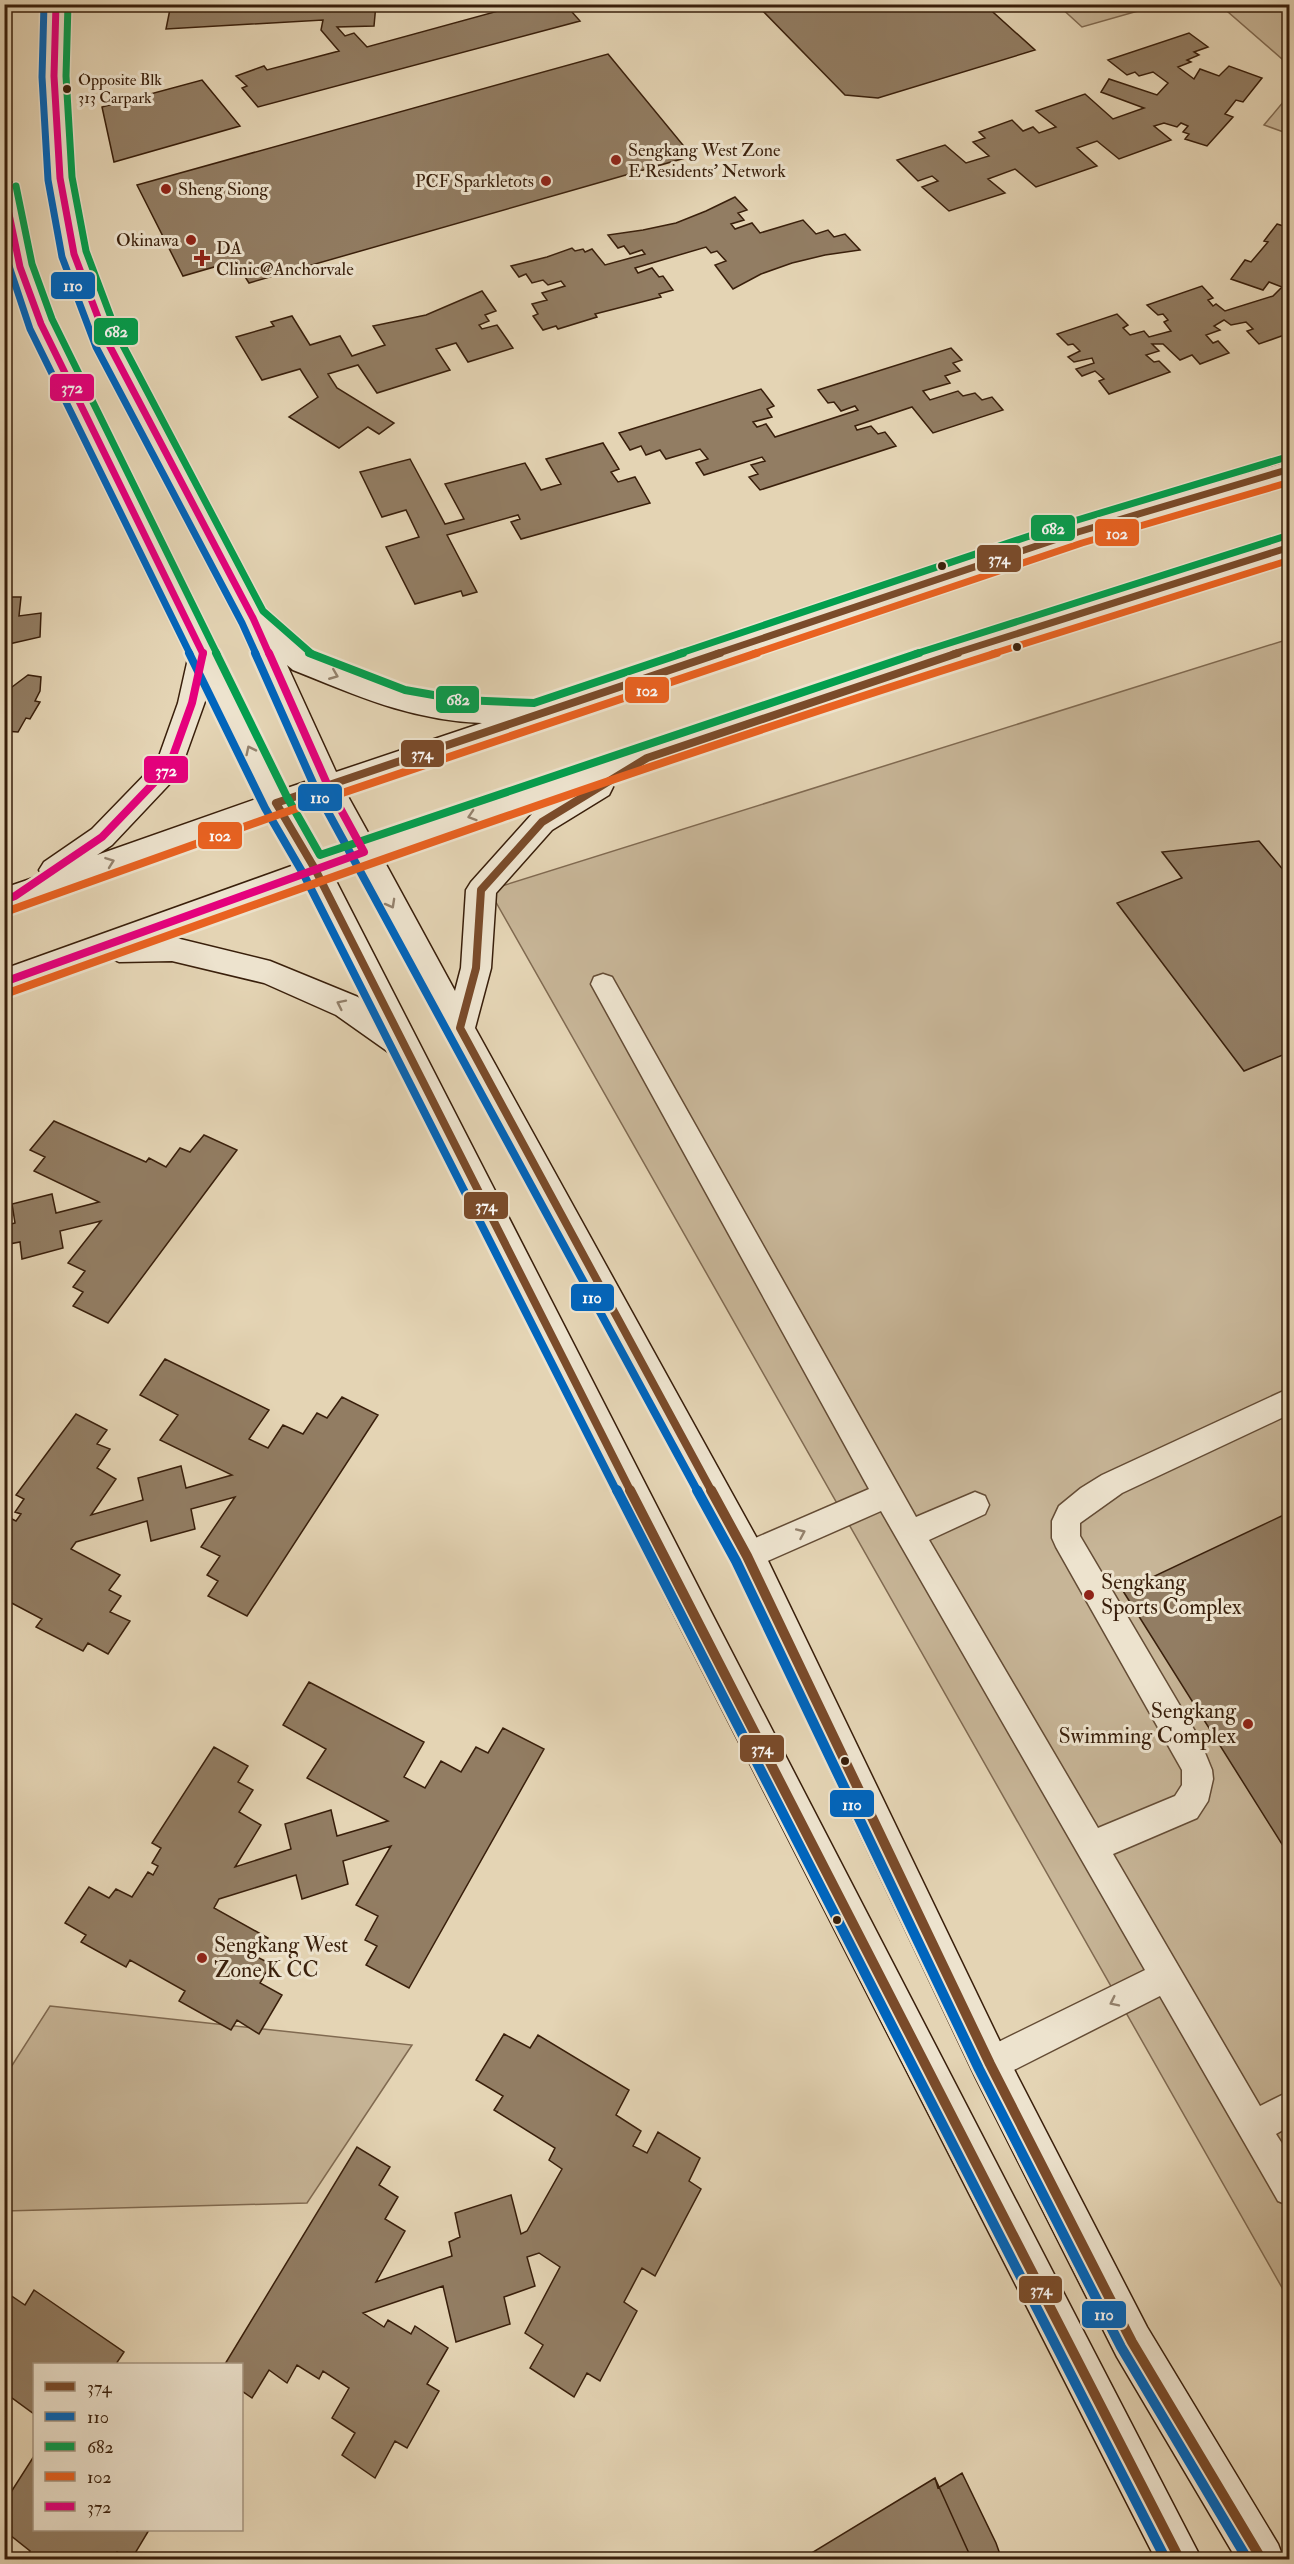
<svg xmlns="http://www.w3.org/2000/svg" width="1294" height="2564" font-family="'IM FELL Double Pica',serif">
<rect width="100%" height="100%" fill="#e4d4b4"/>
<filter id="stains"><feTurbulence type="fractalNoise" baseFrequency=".00333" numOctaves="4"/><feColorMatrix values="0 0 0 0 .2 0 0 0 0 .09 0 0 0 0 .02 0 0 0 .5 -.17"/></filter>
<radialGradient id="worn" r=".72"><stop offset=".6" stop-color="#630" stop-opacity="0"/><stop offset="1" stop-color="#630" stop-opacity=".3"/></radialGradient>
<path fill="#c7b597" stroke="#806a51" stroke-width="1.5" d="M1058,5h101l-77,22z
M1220,5h69v60z
M1289,95v39l-25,-9z
M1289,639v1661l-800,-1410z
M50,2006l362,39 -105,158 -302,8 -1,-133z"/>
<path fill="#927d63" stroke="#391f0b" stroke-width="1.5" d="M171,4h205l-2,22 -37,1 8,9 9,-3 13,14 146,-40 -3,-3h55l15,17 -322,86 -16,-19 5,-2 -11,-10 28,-10 3,4 72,-19 -18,-21 2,-10 -157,9z
M756,4h228l51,46 -157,48 -33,-3z
M1189,33l19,14 -14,5 5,3 -12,5 4,2 -13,5 16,12 6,-10 19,7 10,-10 33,12 -19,24 -7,-2 -11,14 8,3 -26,29 -22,-7 4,-5 -6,-2 5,-6 -7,-3 -4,4 -13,-4 -10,3 17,14 -52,19 -22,-18 -20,7 20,18 -61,21 -21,-18 -27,10 17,14 -56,18 -27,-24 16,-6 -6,-5 -14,5 -21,-21 48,-15 21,18 23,-7 -16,-14 12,-4 -6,-6 33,-12 11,11 10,-4 6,6 17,-6 -20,-16 49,-17 28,25 31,-11 -43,-16 8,-13 48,16 11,-12 -15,-11 -14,4 -4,-4 -8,3 -19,-15z
M608,54l84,102 -443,127 -14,-22 -52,15 -46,-91z
M202,80l38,46 -126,36 -12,-55z
M735,197l12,13 -9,3 6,7 -13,4 4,5 17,-6 8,10 43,-13 13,14 12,-4 6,7 11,-3 15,16 -35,5 -33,8 -31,11 -28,15 -18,-24 11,-4 -9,-10 -6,2 -5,-6 -71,21 3,5 14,-5 7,9 4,-1 10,14 -14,4 2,3 -66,17 2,3 -39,12 -2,-3 -13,4 -10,-14 5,-2 -6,-10 15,-4 -5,-7 23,-7 -4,-5 -13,4 -5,-5 -11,3 -6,-9 -7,3 -8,-11 36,-9 25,-9 3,3 8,-2 2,3 7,-3 13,16 40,-11 -3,-4 -12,4 -6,-8 -6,2 -10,-13 35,-5 33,-7 30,-12z
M1277,224l13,4v105l-31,11 -12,-13 6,-2 -7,-7 -15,3 -7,-5 -10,6 6,4 -14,5 7,8 5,-2 11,12 -29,11 -8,-9 -12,5 -17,-16h-11l7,7 -13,4 8,7 5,-1 11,11 -61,22 -10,-13 5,-2 -9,-8 -13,5 -6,-7 18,-6 -2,-5 -18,4 -6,-5 12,-6 -7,-7 -5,1 -11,-11 60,-20 11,11 -5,3 7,7 14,-4 5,6 22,-6 -7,-9 4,-2 -5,-6 -5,1 -11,-10 55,-19 11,12 -5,2 5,6 3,-2 9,7 48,-15 9,-9 -13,-5 -6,8 -32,-11 14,-19 6,2 17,-20 -4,-1z
M482,291l14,20 -11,4 4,6 -10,4 3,4 15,-4 16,23 -45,14 -12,-19 -20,6 14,21 -73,23 -19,-28 -30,9 9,14 57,35 -15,11 -11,-7 -29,21 -50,-31 29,-20 -18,-28 -38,11 -26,-43 38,-11 -3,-4 21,-6 18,29 30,-9 12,20 33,-11 -12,-19 53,-11z
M951,348l11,12 -9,3 7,8 -15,5 5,7 -27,8 7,9 28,-9 5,5 12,-3 7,7 10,-3 11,13 -70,23 -21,-26 -57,19 2,4 14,-4 7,8 7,-2 11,14 -136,44 -11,-13 9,-3 -7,-9 14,-4 -3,-4 -58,18 -8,-12 12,-4 -8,-10 -34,10 -6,-9 -14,5 -5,-9 -11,4 -11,-17 142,-44 13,17 -7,3 5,8 -19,5 4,5 9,-3 9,13 83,-27 -3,-4 -14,5 -7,-9 -6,1 -10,-13z
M603,443l16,26 -8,3 7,10 17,-5 15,26 -129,36 -10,-17 9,-3 -2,-4 -71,20 30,57 -14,4 -2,-5 -46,13 -29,-57 33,-10 -13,-27 -24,7 -22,-45 50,-13 35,65 19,-5 -19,-35 80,-21 16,27 20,-6 -15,-25z
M4,597h17l-2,19 22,-3 -1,24 -31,7 1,-8h-6z
M28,675l13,2 -1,14 -5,10 5,1 -10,17 -4,-1 -8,14 -14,-1v-38z
M1259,841l31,37v174l-46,19 -127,-168 65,-25 -20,-26z
M54,1121l92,41 3,-4 17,9 14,-19 10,4 14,-17 33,15 -129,173 -35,-17 10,-14 -10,-5 12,-16 -17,-8 33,-42 -41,10 3,17 -41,11 -2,-17 -16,3v-19l11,-3 -3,-19 40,-10 4,19 43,-11 -65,-31 11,-14 -15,-7z
M165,1359l104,51 -20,29 19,9 15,-23 20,9 14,-21 10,5 15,-21 36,18 -131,201 -39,-20 10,-15 -11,-6 13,-19 -19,-9 34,-50 -44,12 4,20 -44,12 -4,-20 -71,21 -5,7 49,26 -11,15 12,6 -11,16 20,9 -22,33 -20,-11 -5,8 -47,-24 6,-8 -38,-20v-70l8,-10 4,2 5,-7 -6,-2 9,-13 -8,-4 60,-81 31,16 -10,14 13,5 -13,19 19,11 -25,36 52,-15 -5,-22 43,-12 5,22 46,-13 -72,-35 18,-25 -38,-20z
M1290,1512v345l-167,-266z
M309,1682l115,60 -20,35 21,11 16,-27 20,11 15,-25 12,6 15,-25 41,21 -135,239 -43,-23 11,-19 -12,-6 13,-24 -22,-11 35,-59 -48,15 5,23 -46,15 -6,-24 -77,24 -5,9 54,30 -11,19 14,7 -11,19 22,12 -23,39 -22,-14 -6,10 -52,-29 6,-10 -55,-31 -4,7 -45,-25 5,-7 -21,-12 24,-36 20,11 7,-9 16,8 16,-25 5,3 5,-9 -6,-3 9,-15 -9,-5 62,-96 34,19 -10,16 15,8 -14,22 22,13 -26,42 56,-18 -6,-25 46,-14 6,26 51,-15 -81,-43 19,-29 -43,-24z
M504,2034l26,14 8,-13 91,55 -13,25 25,16 -8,15 14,7 11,-21 42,26 -11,23 12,8 -46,87 -13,-8 -18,34 13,9 -37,70 -13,-8 -13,24 -44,-29 13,-23 -18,-12 35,-66 -21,-14 -12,4 8,29 -31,11 6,27 -54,18 -13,-56 -80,27 21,14 4,-7 23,14 4,-8 33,22 -21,36 12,7 -32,57 -12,-7 -20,37 -33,-23 13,-22 -23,-15 17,-30 -26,-17 -4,8 -22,-14 -10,18 -18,-13 -17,28 -10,-7v-27h-17l132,-217 33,20 -11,18 19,12 -13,22 20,12 -29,51 76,-26 -3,-14 11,-5 -5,-24 56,-18 10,39 6,-3 35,-62 -13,-9 6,-12 -61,-38 9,-14 -27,-16z
M34,2290l90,62 -8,12h-82v50l-30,-22v-101l21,14z
M34,2456v74h115l-18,30 -14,-8 -5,8h-87l5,-9 -20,-16 -6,2v-34z
M962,2473l34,70 6,17h-202l135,-82 3,10z
M935,2478l37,82h-172z"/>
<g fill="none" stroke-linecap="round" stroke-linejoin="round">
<g stroke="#644c35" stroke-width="3">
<path id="lane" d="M603,974l9,3 304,540 59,-25 10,4 4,9 -4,9 -56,26 169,288 77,-32 7,-11v-15l-126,-223 -4,-9v-17l7,-15 22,-18 21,-13 188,-87v26l-168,79 -42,30v13l119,202 13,32 1,9 -5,22 -11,17 -84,36 147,252 30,-15v35l-14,8 14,22v50l-12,-5 -118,-205 -158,80 -12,4 -12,-4 -4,-12 4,-12 167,-82 -264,-459 -134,59 -10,-4 -5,-10 5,-10 132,-57 -278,-505 3,-7z"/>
</g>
<g stroke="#391f0b" stroke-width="3">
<path id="secondary" d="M45,4h22l-2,72 6,102 15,76 33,87 147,276 5,1 42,38 93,37 55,9 55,2 10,4 543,-182 221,-65v17l-203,60 -742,253 26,47 482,-162 437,-138v19l-417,133 -264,90 4,7 -4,8 -57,35 -56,63 -5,75 -16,60 285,516 244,506 143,277 131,217 6,16h-47l-120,-203 -141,-279 -242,-510 -377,-702 -24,9 376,733 493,952h-46l-473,-928 -289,-576 -58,-41 -72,-32 -92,-22 -53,1 -11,-5 -104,37v-25l293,-105 -28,-47 -265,94v-23l38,-13 -3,-5 5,-8 48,-33 65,-67 21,-59 11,-49 -160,-330 -21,-57 -4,-18v-68l8,2 3,5 17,79 21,57 231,465 27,-9 -71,-162 -145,-277 -33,-87 -13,-76 -6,-102zM287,665l6,5c65,26 117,50 189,53l-146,49zM208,693l51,105 -162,57 15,-10 67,-71zM562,796l-30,18 -61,68 -5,8 -5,78 -6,23 -73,-134zM321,799l25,48 -24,9 -28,-48zM308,884l61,121 -11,-8 -88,-36 -98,-24h-11z"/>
</g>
<use href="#lane" fill="#ede3ce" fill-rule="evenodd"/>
<use href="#secondary" fill="#ede3ce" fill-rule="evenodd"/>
<g stroke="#ede3ce" stroke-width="10">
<path id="bus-1-far2" d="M716,654l362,-122 212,-63
M953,654l337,-107"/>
</g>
<g stroke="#ede3ce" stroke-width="13">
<path id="bus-1-far1" d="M631,1492l-316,-623 -39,-66 444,-150
M712,1492l-252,-464 16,-60 5,-78 61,-68 105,-64 311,-105"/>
</g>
<g stroke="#ede3ce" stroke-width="15">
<path id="bus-1" d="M630,1490l550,1070
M711,1490l36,66 243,508 142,278 130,218"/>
</g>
<g stroke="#ede3ce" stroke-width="10">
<path id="bus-2-far2" d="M44,4l-2,73 6,103 14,77 34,90 146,276 14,31
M4,251l26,78 160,325"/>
</g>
<g stroke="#ede3ce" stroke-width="13">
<path id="bus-2-far1" d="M189,653l76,155 39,67 313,617
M255,653l62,139 381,700"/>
</g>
<g stroke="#ede3ce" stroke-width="15">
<path id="bus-2" d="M617,1490l549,1070
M697,1490l39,71 243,508 142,278 127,213"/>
</g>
<g stroke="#ede3ce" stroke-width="10">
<path id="bus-3-far1" d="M68,4l-2,72 6,101 14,74 32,85 145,275 49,43
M16,186l16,78 20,55 165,335
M678,654l396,-133 213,-64
M915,654l371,-118"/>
</g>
<g stroke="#ede3ce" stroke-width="13">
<path id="bus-3" d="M216,653l71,144 33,58 599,-202
M309,653l96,37 57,10 72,3 149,-50"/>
</g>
<g stroke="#ede3ce" stroke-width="10">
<path id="bus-4-far1" d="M753,654l329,-111 208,-61
M992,654l298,-94"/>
</g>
<g stroke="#ede3ce" stroke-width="13">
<path id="bus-4" d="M8,911l272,-97 477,-161
M8,993c328,-118 657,-235 989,-340"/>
</g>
<g stroke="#ede3ce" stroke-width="10">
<path id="bus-5-far1" d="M56,4l-2,72 6,102 14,76 33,87 146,277 16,36
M4,190l16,77 21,57 162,330"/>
</g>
<g stroke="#ede3ce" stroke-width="13">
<path id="bus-5" d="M4,900l11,-4 87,-59 67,-70 23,-64 11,-50
M4,982l360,-130 -36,-66 -59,-133"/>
</g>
<use href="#bus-1-far2" stroke="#7a4b2a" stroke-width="7"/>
<use href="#bus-1-far1" stroke="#7a4b2a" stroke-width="8"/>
<use href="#bus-1" stroke="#7a4b2a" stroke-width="10"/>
<use href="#bus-2-far2" stroke="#0065bd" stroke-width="7"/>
<use href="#bus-2-far1" stroke="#0065bd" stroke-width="8"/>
<use href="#bus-2" stroke="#0065bd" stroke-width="10"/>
<use href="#bus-3-far1" stroke="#039f4e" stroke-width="7"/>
<use href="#bus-3" stroke="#039f4e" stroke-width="8"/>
<use href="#bus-4-far1" stroke="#e96221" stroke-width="7"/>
<use href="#bus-4" stroke="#e96221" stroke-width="8"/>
<use href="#bus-5-far1" stroke="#e5007d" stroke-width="7"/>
<use href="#bus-5" stroke="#e5007d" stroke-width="8"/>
</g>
<defs><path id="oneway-chevron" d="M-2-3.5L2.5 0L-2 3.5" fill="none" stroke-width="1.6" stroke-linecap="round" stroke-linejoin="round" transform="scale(1.5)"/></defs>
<g stroke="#93816c">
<use href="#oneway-chevron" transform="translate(334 675) rotate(22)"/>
<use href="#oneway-chevron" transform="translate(250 750) rotate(-116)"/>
<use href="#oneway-chevron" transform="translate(472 816) rotate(162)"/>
<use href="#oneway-chevron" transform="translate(110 862) rotate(-20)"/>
<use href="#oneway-chevron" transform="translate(391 904) rotate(61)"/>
<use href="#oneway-chevron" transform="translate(341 1004) rotate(-154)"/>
<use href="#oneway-chevron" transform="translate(801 1533) rotate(-24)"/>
<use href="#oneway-chevron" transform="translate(1114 2002) rotate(154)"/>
</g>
<g fill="#391f0b" stroke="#ede3ce" stroke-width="2">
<circle cx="67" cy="89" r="5"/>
<circle cx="942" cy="566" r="5"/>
<circle cx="1017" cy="647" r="5"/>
<circle cx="845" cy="1761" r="5"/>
<circle cx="837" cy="1920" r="5"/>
</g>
<g fill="#8f2418" stroke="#ede3ce" stroke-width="2">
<circle cx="616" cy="160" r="6"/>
<circle cx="546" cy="181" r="6"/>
<circle cx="166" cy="189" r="6"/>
<circle cx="191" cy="240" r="6"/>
<path d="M199 249h6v6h6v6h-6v6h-6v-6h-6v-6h6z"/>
<circle cx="1089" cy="1595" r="6"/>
<circle cx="1248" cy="1724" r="6"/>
<circle cx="202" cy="1958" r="6"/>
</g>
<g text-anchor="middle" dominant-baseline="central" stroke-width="6" stroke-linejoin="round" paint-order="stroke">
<g font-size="16" fill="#391f0b" stroke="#ede3ce" text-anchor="start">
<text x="78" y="80">Opposite Blk<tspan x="78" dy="18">313 Carpark</tspan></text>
</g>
<g font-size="18" fill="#391f0b" stroke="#ede3ce" text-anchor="start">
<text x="628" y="150">Sengkang West Zone<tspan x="628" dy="21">E Residents' Network</tspan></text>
<text x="534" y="181" text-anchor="end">PCF Sparkletots</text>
<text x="178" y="189">Sheng Siong</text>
<text x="179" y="240" text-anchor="end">Okinawa</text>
<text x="216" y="248">DA<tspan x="216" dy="21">Clinic@Anchorvale</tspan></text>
</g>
<g font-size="22" fill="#391f0b" stroke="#ede3ce" text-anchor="start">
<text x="1101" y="1582">Sengkang<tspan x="1101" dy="25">Sports Complex</tspan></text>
<text x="1236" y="1711" text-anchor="end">Sengkang<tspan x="1236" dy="25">Swimming Complex</tspan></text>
<text x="214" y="1945">Sengkang West<tspan x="214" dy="25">Zone K CC</tspan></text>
</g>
</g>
<g stroke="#ede3ce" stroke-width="2">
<rect x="50" y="271" width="46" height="29" rx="6" fill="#0065bd"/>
<rect x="93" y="317" width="46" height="29" rx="6" fill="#039f4e"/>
<rect x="49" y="373" width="46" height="29" rx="6" fill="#e5007d"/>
<rect x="1030" y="514" width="46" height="28" rx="6" fill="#039f4e"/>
<rect x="1094" y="518" width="46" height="29" rx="6" fill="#e96221"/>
<rect x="976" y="544" width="46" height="29" rx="6" fill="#7a4b2a"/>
<rect x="624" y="676" width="46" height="28" rx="6" fill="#e96221"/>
<rect x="435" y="685" width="45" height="29" rx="6" fill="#039f4e"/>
<rect x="400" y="739" width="45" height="29" rx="6" fill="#7a4b2a"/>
<rect x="143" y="755" width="46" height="29" rx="6" fill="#e5007d"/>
<rect x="297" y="783" width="46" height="29" rx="6" fill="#0065bd"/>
<rect x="197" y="821" width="46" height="29" rx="6" fill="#e96221"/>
<rect x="463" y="1191" width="46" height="29" rx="6" fill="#7a4b2a"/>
<rect x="570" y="1283" width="45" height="29" rx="6" fill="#0065bd"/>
<rect x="739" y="1734" width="46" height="29" rx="6" fill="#7a4b2a"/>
<rect x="829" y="1789" width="46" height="29" rx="6" fill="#0065bd"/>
<rect x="1018" y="2275" width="45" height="29" rx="6" fill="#7a4b2a"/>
<rect x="1081" y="2300" width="46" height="29" rx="6" fill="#0065bd"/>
</g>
<g font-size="16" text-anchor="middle" font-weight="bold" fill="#fff">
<text x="73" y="291">110</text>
<text x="116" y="337">682</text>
<text x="72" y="393">372</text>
<text x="1053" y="534">682</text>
<text x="1117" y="539">102</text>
<text x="999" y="564">374</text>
<text x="647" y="696">102</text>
<text x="458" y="705">682</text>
<text x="422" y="759">374</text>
<text x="166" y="776">372</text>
<text x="320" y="803">110</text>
<text x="220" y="841">102</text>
<text x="486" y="1211">374</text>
<text x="592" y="1303">110</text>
<text x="762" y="1754">374</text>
<text x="852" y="1810">110</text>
<text x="1041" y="2295">374</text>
<text x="1104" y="2320">110</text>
</g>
<rect width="1294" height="2564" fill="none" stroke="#e4d4b4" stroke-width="24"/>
<rect x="6" y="6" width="1282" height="2552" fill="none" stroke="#391f0b" stroke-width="3"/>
<rect x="12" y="12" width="1270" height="2540" fill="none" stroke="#391f0b" stroke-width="1.5"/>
<rect x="33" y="2363" width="210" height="168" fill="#ede3ce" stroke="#a59580" stroke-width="1.5"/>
<rect x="45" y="2382" width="30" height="9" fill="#7a4b2a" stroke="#a59580" stroke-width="1.5"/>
<text x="87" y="2393" font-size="18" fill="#391f0b">374</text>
<rect x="45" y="2412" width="30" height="9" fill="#0065bd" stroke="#a59580" stroke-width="1.5"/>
<text x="87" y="2423" font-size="18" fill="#391f0b">110</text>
<rect x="45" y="2442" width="30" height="9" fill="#039f4e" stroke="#a59580" stroke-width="1.5"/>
<text x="87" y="2453" font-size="18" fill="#391f0b">682</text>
<rect x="45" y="2472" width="30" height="9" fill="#e96221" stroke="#a59580" stroke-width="1.5"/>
<text x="87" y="2483" font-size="18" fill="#391f0b">102</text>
<rect x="45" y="2502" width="30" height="9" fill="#e5007d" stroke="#a59580" stroke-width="1.5"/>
<text x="87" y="2513" font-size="18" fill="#391f0b">372</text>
<rect width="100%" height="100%" filter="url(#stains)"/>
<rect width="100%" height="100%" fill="url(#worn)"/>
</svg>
